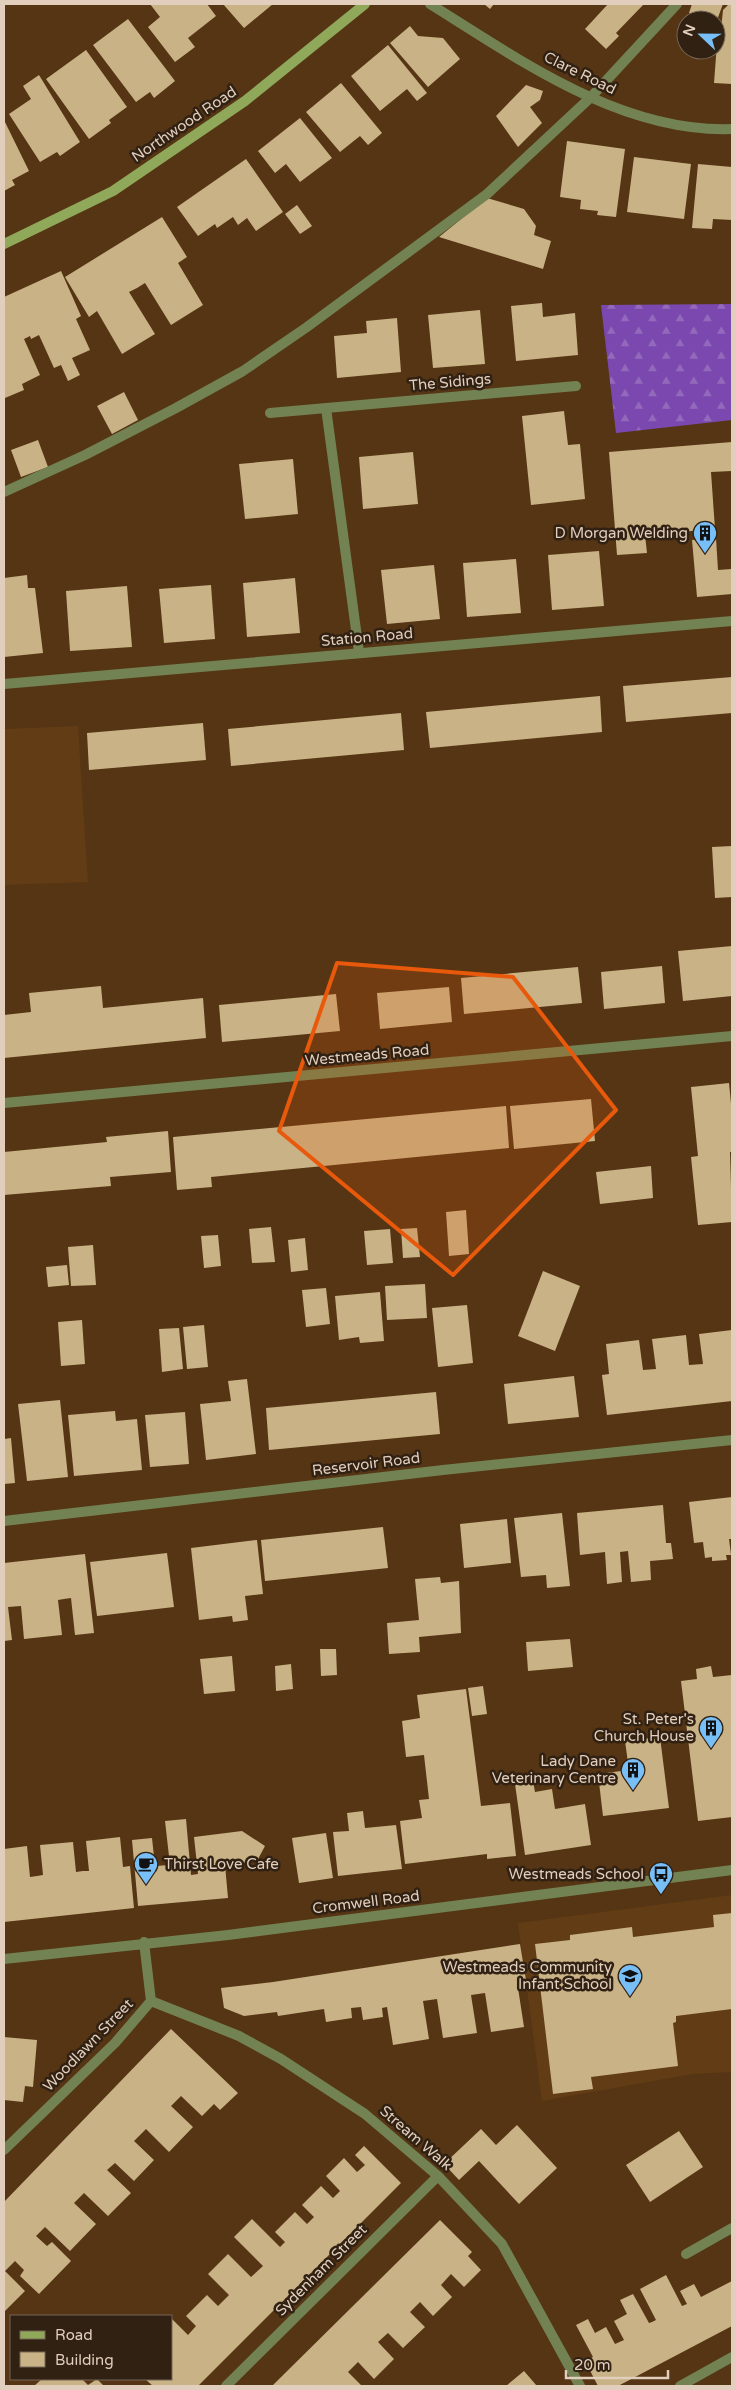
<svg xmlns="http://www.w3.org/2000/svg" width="736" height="2390" font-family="'Varela Round',sans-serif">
<defs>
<pattern id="forest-firs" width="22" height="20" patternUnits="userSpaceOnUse" patternTransform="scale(1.25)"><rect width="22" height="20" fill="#7a48af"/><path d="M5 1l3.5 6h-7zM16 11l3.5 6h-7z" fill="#936abb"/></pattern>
</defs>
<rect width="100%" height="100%" fill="#553514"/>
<path fill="#623c14" d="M78,726l10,156 -84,3v-156z
M732,1895v177l-39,2 -151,27 -24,-178z"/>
<path fill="url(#forest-firs)" d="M732,304v116l-116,13 -15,-128z"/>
<path fill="#c9b285" d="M150,4h57l9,12 -28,22 7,9 -20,15 -27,-35 12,-10z
M223,4h50l-29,24z
M484,4h10l-4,5z
M608,4h36l-28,29 3,3 -13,13 -21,-20z
M692,4h31l-6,16h-8l-20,-7z
M728,5h4v79l-18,-1 4,-53h3l2,-20z
M128,19l47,62 -21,17 -4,-6 -14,10 -43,-57z
M410,26l8,10 25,2 17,21 -32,28 -38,-44z
M388,45l39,48 -10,8 -10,-12 -27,22 -29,-35z
M86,50l41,57 -18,13 2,3 -22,16 -43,-60z
M39,75l41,67 -20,14 -3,-4 -17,10 -31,-48 22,-15 -8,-13z
M341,83l41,50 -14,12 -8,-9 -20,16 -34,-40z
M526,85l17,6 -3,9 -10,7 12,16 -24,24 -22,-31z
M300,118l32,40 -32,24 -14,-18 -11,9 -17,-22z
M4,120l25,51 -17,9 3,5 -11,6z
M567,141l58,8 -9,68 -19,-2 1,-4 -18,-2 1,-9 -21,-3z
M634,157l57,7 -7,55 -57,-7z
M246,159l37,53 -27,19 -9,-13 -9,7 -5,-8 -16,11 -2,-4 -17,12 -21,-29z
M698,164l34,3v53l-19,-1 -1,10 -20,-1z
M487,198l37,11 12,17 -2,9 17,6 -8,28 -104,-32z
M297,205l15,21 -12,8 -15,-20z
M162,217l25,40 -9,6 25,42 -32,20 -26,-42 -8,5 -8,4 26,42 -33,20 -25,-43 -8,6 -24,-40z
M61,271l20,45 -5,3 14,31 -18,8 8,17 -12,6 -7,-16 -7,3 -15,-33 -8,4 -1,-3 -6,3 16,36 -18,9 2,6 -19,8 -1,-101z
M542,303l1,14 32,-4 3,42 -62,6 -5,-55z
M480,310l5,54 -52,4 -5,-53z
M397,318l4,54 -64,6 -3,-42 33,-3 -1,-12z
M124,392l14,28 -26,14 -15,-28z
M564,411l4,34 12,-1 5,55 -54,6 -9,-89z
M38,440l10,27 -27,10 -10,-27z
M732,442v29l-21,1 4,57 -70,6 2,18 -30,2 -8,-103z
M413,452l5,52 -55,5 -4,-52z
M293,459l5,55 -53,5 -6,-55z
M716,538l2,32 13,-1 1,25 -35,3 -5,-57z
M599,551l5,55 -52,4 -4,-55z
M516,559l5,54 -54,4 -4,-54z
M434,565l6,54 -53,5 -6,-54z
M27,575l1,13h7l8,65 -39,4v-79z
M295,578l5,55 -53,4 -4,-54z
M211,585l4,54 -51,4 -5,-54z
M127,586l5,61 -62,4 -4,-60z
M732,677v36l-106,9 -3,-36z
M600,696l2,36 -172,16 -4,-36z
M401,713l3,37 -173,16 -3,-37z
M203,723l3,37 -117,10 -2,-37z
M732,846v51l-17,1 -3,-51z
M732,946v50l-49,5 -5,-50z
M662,966l3,37 -61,6 -3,-37z
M578,967l4,36 -118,11 -3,-36z
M101,986l2,22 100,-10 3,40 -202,20v-43l27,-3 -2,-19z
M449,987l3,35 -72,7 -3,-36z
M336,994l4,37 -118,11 -3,-37z
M729,1083l3,31v38h-2l2,70 -34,3 -7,-68 7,-1 -7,-69z
M591,1099l4,42 -81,8 -4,-43z
M506,1106l3,42 -298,29 1,10 -35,3 -4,-53z
M168,1131l3,41 -61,5 1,9 -107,9v-43l103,-10 -1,-5z
M651,1166l2,32 -53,6 -4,-32z
M466,1210l3,44 -20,2 -3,-44z
M271,1227l4,35 -23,1 -3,-34z
M417,1228l3,29 -17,1 -2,-29z
M390,1229l3,34 -26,2 -3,-34z
M218,1235l3,31 -17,2 -3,-32z
M305,1238l3,32 -17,2 -3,-32z
M93,1245l3,40 -25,1 -3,-39z
M67,1265l2,20 -21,2 -2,-20z
M543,1271l37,15 -25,65 -37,-15z
M425,1284l2,34 -40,2 -2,-34z
M326,1288l4,36 -24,3 -4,-37z
M380,1292l4,49 -24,2 -1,-6 -20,3 -4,-44z
M467,1305l6,58 -35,4 -6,-59z
M82,1320l3,44 -24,2 -3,-44z
M204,1325l4,42 -21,2 -4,-42z
M179,1328l4,41 -21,3 -3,-43z
M732,1330v71l-125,14 -5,-40 7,-1 -3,-30 33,-4 4,30 13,-1 -4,-30 34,-4 3,30 14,-1 -4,-30z
M574,1376l5,41 -71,7 -4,-40z
M247,1379l9,75 -50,6 -6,-56 31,-3 -3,-20z
M436,1392l4,42 -171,16 -3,-42z
M60,1400l8,77 -41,4 -9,-77z
M115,1411l1,10 21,-2 5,51 -68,6 -6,-61z
M185,1412l4,52 -39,3 -5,-52z
M11,1438l4,45 -11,1v-45z
M732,1497v42h-3l2,16h-5l1,5 -15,1v-4l-7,1 -2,-16 -9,1 -5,-41z
M663,1505l3,38h5l2,16 -23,2 1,19 -20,2 -3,-31 -8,1 2,30 -15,2 -2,-32 -25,3 -3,-42z
M562,1513l8,73 -23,2 -1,-13 -25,2 -7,-59z
M507,1519l4,44 -47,5 -4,-44z
M383,1527l5,41 -123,13 -4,-41z
M257,1540l6,54 -18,2 3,24 -15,2 -1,-6 -33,4 -8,-72z
M167,1553l7,54 -77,9 -7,-54z
M85,1554l9,79 -19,2 -4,-37 -7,1 -6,1 4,35 -38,4 -3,-33 -13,1 4,33 -8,1v-78z
M440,1577l1,6 18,-2 2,52 -42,4 1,15 -31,2 -2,-31 32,-3 -4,-41z
M570,1639l3,28 -45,4 -2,-29z
M320,1649h16l1,26 -16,1z
M232,1656l3,35 -31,3 -4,-35z
M291,1664l2,25 -17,2 -1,-25z
M711,1666l2,11 19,-2v142l-34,4 -17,-140 16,-2 -1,-10z
M483,1686l4,28 -15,2 -4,-28z
M466,1689l15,117 29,-3 6,53 -29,3v-5l-82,10 -5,-43 22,-3 -3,-18 10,-1 -5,-44 -18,2 -4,-36 18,-3 -3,-23z
M660,1737l9,71 -66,8 -5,-42 31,-4 -4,-29z
M533,1781l2,11 17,-3 3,20 30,-5 6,41 -66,10 -10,-71z
M363,1811l2,17 31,-3 6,44 -64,7 -5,-44 16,-1 -2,-18z
M186,1819l5,56 7,-1 -4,-37 48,-6 23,15 -8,15 -32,4 3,33 -90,8 -6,-66 20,-2 3,28 15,-1 -5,-44z
M326,1833l7,45 -34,5 -7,-45z
M120,1837l3,30 7,-1 4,42 -130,14v-73l23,-3 3,31 7,-1 6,-1 -3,-30 33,-3 3,30 7,-1h6l-3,-30z
M732,1913v96l-56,7v6l-3,1 5,43 -87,11 2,12 -40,5 -18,-150 35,-4v-5l62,-8 1,10 81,-10 -1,-12z
M520,1944l7,42 -9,2 6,39 -33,5 -6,-39 -14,2 6,38 -34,5 -6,-39 -14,2 6,38 -36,6 -6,-38 -5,1 1,9 -20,3 -2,-13 -10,1 1,10 -26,4 -2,-13 -46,7 -1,-4 -33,4 -20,-8 -3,-20 52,-6z
M171,2029l67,64 -18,17 -6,-6 -12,12 -21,-20 -10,10 22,21 -24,25 -23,-23 -12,12 20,19 -20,21 -19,-18 -8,7 24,23 -23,23 -24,-23 -10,10 22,21 -26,27 -25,-24 -9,9 11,10 5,-4 19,19 -32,33 -19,-18 4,-6 -9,-9 -10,10 20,20 -20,20 -1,-109z
M4,2037l33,3 -4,47 -8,-1 -2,16 -19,-2z
M517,2125l40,43 -38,36 -40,-43 -20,19 -15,-16 37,-35 15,16z
M679,2131l24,36 -53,35 -24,-37z
M364,2146l37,37 -203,203h-45l-8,-7h26v-61l17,17 8,-9 -10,-10 21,-21 11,11 11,-11 -21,-21 20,-20 23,23 12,-11 -29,-29 18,-18 28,28 5,-5 -10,-10 20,-20 12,12 7,-7 -12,-12 19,-19 12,12 7,-7 -14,-15 18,-18 13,14 8,-7 -10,-10z
M440,2220l32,32 -4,4 13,14 -17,17 -13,-13 -10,11 11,12 -19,19 -13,-14 -10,10 15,15 -22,21 -15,-15 -10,9 16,17 -20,20 -16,-17 -10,10 14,14h-90z
M666,2275l16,31 5,-2 -7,-13 14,-7 7,13 31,-16v45l-114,60h-20l-13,-25 8,-4 -17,-32 12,-6 7,14 11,-6 9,17 9,-4 -10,-19 13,-7 -7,-14 13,-6 16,29 3,-1 4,-2 -16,-31z
M524,2371l13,15h-31z
M42,2379h40l6,6 9,-6 7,7h-70z"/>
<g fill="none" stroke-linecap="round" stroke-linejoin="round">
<path stroke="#728252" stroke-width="10" d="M4,492l81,-37 91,-47 67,-37 64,-44 180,-133 104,-97 86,-93
M686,2254l46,-26"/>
<path stroke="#728252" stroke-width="10" d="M430,4c90,56 191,129 302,125
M326,408l33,244
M270,413l306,-27
M4,684l728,-63
M4,1103l728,-67
M4,1521l439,-51 289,-30
M4,1959l224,-24 504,-65
M151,2001l88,35 42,23 84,55 73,62 64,68 78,142
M4,2150l111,-107 36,-42 -7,-59
M226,2386l212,-210
M680,2386l52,-29"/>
<path stroke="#90a85a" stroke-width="10" d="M4,244l109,-53 132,-90 120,-97"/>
</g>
<path fill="#e8590c" fill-opacity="0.2" stroke="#e8590c" stroke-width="4" stroke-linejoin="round" d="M337,963l176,14 103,133 -163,165 -174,-144z"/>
<defs>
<g id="building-pin" transform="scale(1.25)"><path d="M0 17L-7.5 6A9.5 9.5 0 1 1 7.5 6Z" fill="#78bff7" stroke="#302113"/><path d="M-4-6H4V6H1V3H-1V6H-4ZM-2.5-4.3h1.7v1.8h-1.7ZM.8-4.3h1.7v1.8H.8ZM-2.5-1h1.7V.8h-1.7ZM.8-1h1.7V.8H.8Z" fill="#111"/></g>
<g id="cafe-pin" transform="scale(1.25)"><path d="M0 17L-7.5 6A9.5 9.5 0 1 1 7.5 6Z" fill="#78bff7" stroke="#302113"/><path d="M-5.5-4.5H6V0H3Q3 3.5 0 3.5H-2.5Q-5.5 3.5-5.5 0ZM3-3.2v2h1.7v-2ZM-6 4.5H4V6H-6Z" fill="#111"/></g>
<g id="bus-pin" transform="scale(1.25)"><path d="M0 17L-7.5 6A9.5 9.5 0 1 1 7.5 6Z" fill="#78bff7" stroke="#302113"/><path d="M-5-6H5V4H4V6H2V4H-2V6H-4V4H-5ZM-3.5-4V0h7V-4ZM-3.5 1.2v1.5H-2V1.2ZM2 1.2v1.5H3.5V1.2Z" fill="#111"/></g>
<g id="school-pin" transform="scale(1.25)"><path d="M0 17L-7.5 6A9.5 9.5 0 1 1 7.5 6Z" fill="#78bff7" stroke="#302113"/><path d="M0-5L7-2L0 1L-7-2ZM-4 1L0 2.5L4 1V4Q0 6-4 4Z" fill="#111"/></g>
</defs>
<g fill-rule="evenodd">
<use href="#building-pin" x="705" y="533"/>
<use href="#building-pin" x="711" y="1728"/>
<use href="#building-pin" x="633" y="1770"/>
<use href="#cafe-pin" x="146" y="1864"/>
<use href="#bus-pin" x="661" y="1874"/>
<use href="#school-pin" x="630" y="1976"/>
</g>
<g text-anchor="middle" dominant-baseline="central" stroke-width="5" stroke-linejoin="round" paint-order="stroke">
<g font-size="15" fill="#e2cebc" stroke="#302113">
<text transform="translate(580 73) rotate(26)">Clare Road</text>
<text transform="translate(184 124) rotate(-34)">Northwood Road</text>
<text transform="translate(450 382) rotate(-5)">The Sidings</text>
<text transform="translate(367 637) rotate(-5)">Station Road</text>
<text transform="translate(367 1055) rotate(-5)">Westmeads Road</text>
<text transform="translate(366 1464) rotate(-7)">Reservoir Road</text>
<text transform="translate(366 1902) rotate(-7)">Cromwell Road</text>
<text transform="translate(88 2045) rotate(-46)">Woodlawn Street</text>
<text transform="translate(416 2138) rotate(41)">Stream Walk</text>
<text transform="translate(321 2270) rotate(-45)">Sydenham Street</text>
</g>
<g font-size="15" fill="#e2cebc" stroke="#302113" text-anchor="end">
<text x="688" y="533">D Morgan Welding</text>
<text x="694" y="1719">St. Peter's<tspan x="694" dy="17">Church House</tspan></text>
<text x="616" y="1761">Lady Dane<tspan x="616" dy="17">Veterinary Centre</tspan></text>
<text x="164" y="1864" text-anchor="start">Thirst Love Cafe</text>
<text x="644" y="1874">Westmeads School</text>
<text x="612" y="1967">Westmeads Community<tspan x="612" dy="17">Infant School</tspan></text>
</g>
</g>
<rect width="736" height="2390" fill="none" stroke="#e2cebc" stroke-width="10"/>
<rect x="10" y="2315" width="162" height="65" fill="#302113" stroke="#776657"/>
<rect x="20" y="2331" width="25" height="8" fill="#90a85a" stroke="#776657"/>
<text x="55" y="2340" font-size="15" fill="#e2cebc">Road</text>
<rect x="20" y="2352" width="25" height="15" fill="#c9b285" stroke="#776657"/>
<text x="55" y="2365" font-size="15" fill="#e2cebc">Building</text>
<g transform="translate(701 35) rotate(292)"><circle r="24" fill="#302113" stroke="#776657"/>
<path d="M0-4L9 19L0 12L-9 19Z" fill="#78bff7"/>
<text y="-8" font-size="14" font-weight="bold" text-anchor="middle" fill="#e2cebc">N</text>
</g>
<path d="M566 2370v8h102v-8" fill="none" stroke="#e2cebc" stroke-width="2.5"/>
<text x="574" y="2370" font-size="15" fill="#e2cebc" stroke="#302113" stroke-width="4" paint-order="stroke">20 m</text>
</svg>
